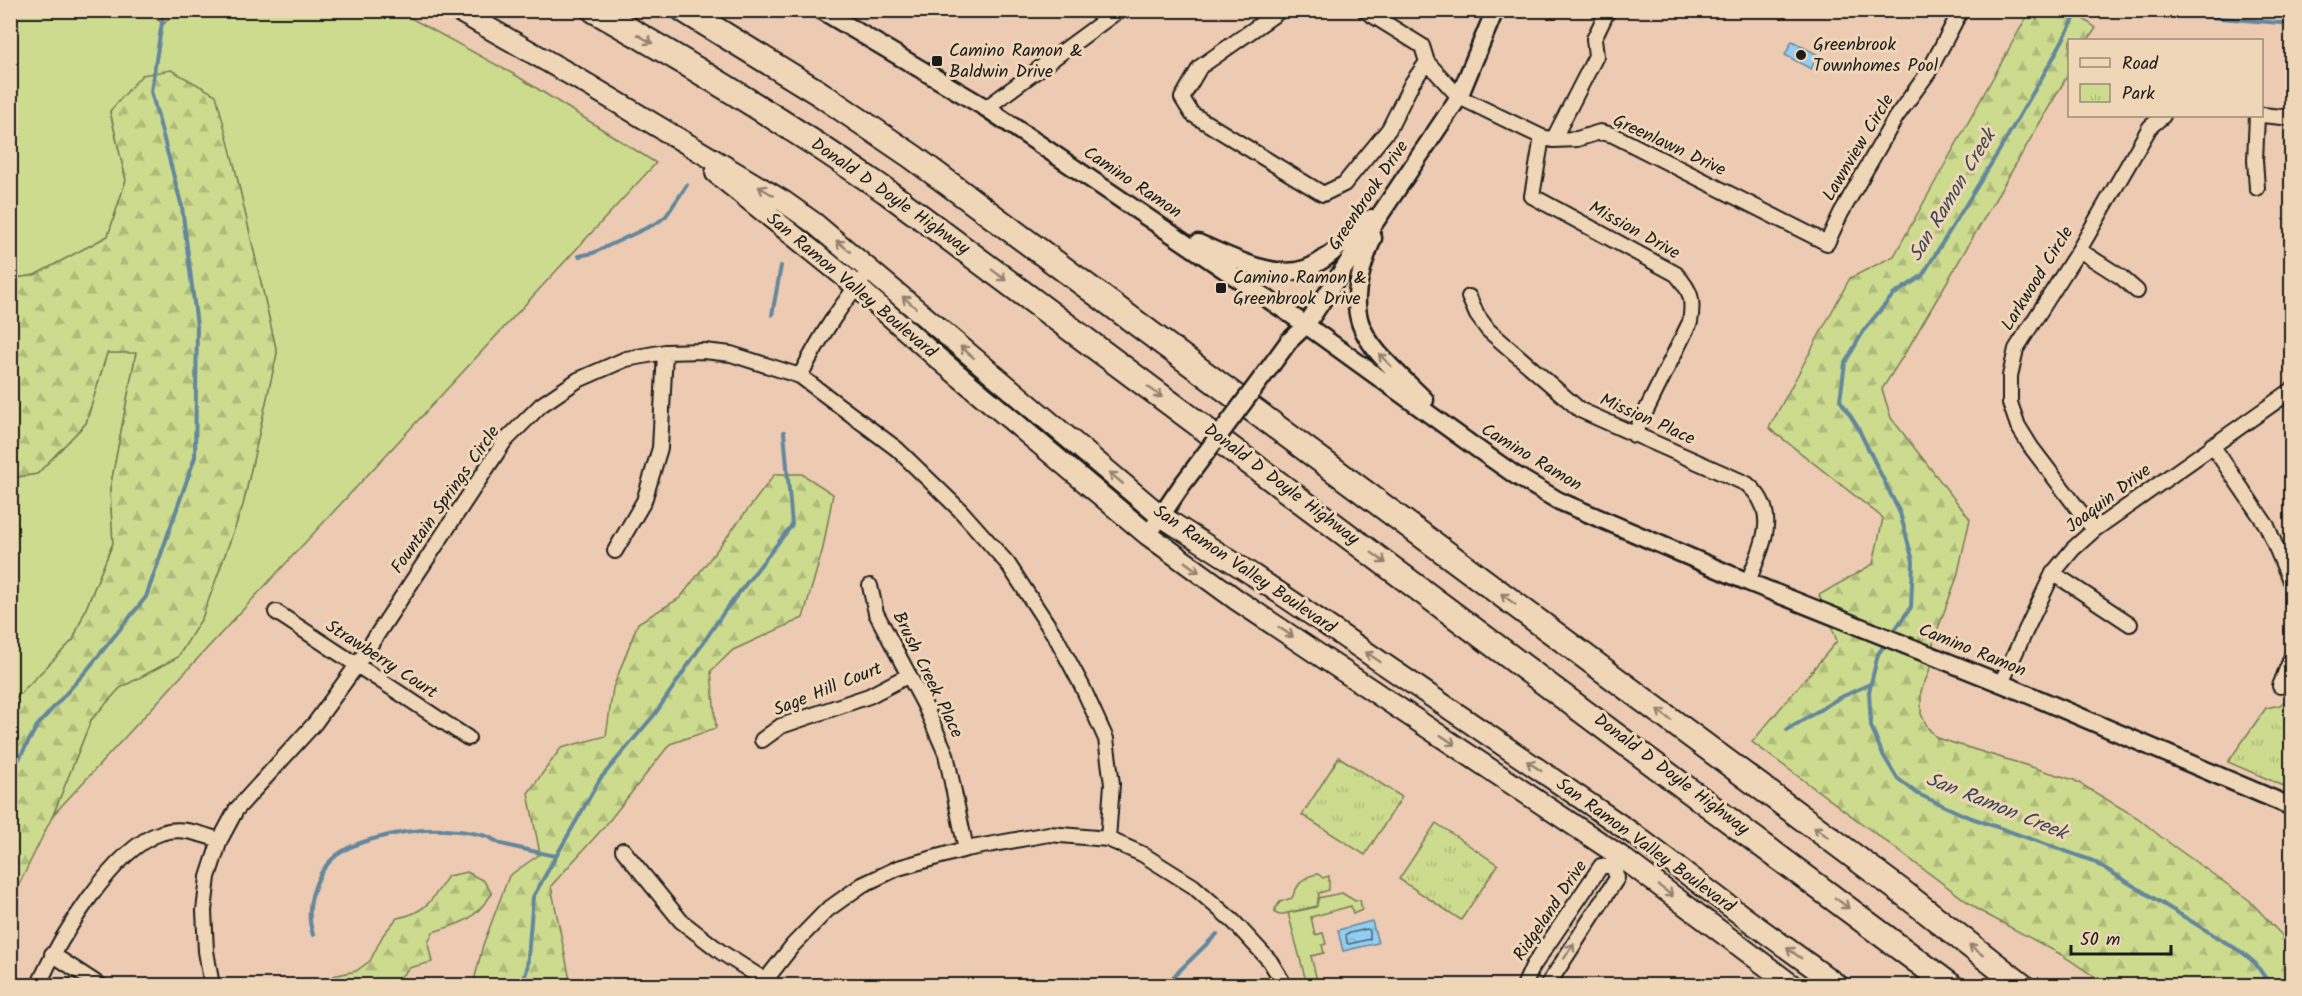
<svg xmlns="http://www.w3.org/2000/svg" width="2302" height="996" font-family="Kalam,sans-serif">
<defs>
<pattern id="forest-firs" width="22" height="20" patternUnits="userSpaceOnUse" patternTransform="scale(1.5)"><rect width="22" height="20" fill="#cddb8e"/><path d="M5 1l3.5 6h-7zM16 11l3.5 6h-7z" fill="#afbb7a"/></pattern>
<pattern id="park-tufts" width="24" height="20" patternUnits="userSpaceOnUse" patternTransform="scale(1.5)"><rect width="24" height="20" fill="#cddb8e"/><path d="M3 7l-1-3M5 7V3M7 7l1-3M15 17l-1-3M17 17v-4M19 17l1-3" fill="none" stroke="#afbb7a"/></pattern>
<pattern id="water-ripples" width="26" height="14" patternUnits="userSpaceOnUse" patternTransform="scale(1.5)"><rect width="26" height="14" fill="#92cef2"/><path d="M2 4q2-2 4 0t4 0M15 11q2-2 4 0t4 0" fill="none" stroke="#7db0cf"/></pattern>
</defs>
<rect width="100%" height="100%" fill="#edcab2"/>
<filter id="ink" filterUnits="userSpaceOnUse"><feTurbulence type="fractalNoise" baseFrequency=".0167" numOctaves="2"/><feDisplacementMap in="SourceGraphic" scale="12" xChannelSelector="R" yChannelSelector="G"/><feConvolveMatrix kernelMatrix="1 2 1 2 8 2 1 2 1" color-interpolation-filters="sRGB"/></filter>
<g filter="url(#ink)">
<path fill="#e4bba9" d="M144,11h34l-5,2 -8,11z"/>
<path fill="#cddb8e" stroke="#747c55" stroke-width="1.5" d="M11,11h133l20,13 9,-11 5,-2h220l119,65 139,87 -603,652 38,-95 29,-32 58,-31 24,-39 41,-113 34,-152 -43,-189 -124,-52 16,68 -18,56 -73,39 -24,4z
M136,352l-26,137 3,54 -40,97 -62,63v-225l26,-4 49,-51 21,-70z
M1342,893l13,8 5,-1 2,10 -9,4 -2,-8 -40,11 4,18 8,-2 3,11 -4,1 2,8 -13,3 7,29h-11l-19,-72 28,-6 2,-9z"/>
<path fill="url(#forest-firs)" stroke="#747c55" stroke-width="1.5" d="M2030,11h42l24,17 -8,12h-18l-1,33 -159,272 -28,44 9,29 79,101 -13,58 -23,62 -5,33 -8,19v23l7,14 9,10 137,42 64,38 23,19 88,63 42,45v40h-184l-45,-30 -82,-44 -228,-169 85,-101 -18,-46 54,-31 10,-46 -114,-90 81,-150 44,-22z
M171,70l45,25 18,69 43,189 -34,152 -41,113 -24,39 -58,31 -29,32 -38,95 -42,86v-198l62,-63 40,-97 -3,-54 26,-136h-29l-21,70 -49,51 -26,4v-199l24,-4 73,-39 18,-56 -16,-69 32,-36z
M775,474h27l31,20 -10,54 -20,70 -70,32 -22,21 5,57 -46,16 -65,82 -54,60 20,99h-98l10,-40 26,-69 31,-22 -12,-61 33,-45 45,-12 7,-48 25,-65 42,-25z
M467,872l17,9 8,13c-21,28 -27,28 -59,38l-5,11 4,19 -23,6 -16,17h-70l10,-9 23,-5 14,-10 13,-26 14,-17c29,-5 35,-18 51,-42z"/>
<path fill="url(#park-tufts)" stroke="#747c55" stroke-width="1.5" d="M2291,695v94l-63,-27 38,-54 14,-3z
M1339,757l63,40 -37,58 -63,-40z
M1436,823l62,42 -37,55 -62,-41z
M1318,874l5,4 6,-2v14l-10,3 -2,13 -38,9 -4,-2v-4l5,-7 12,-4c5,-13 11,-22 26,-24z"/>
<path fill="url(#water-ripples)" stroke="#63879c" stroke-width="1.5" d="M1792,41l26,14 -7,14 -26,-14z
M1372,921l6,22 -35,8 -5,-21z"/>
<g fill="none" stroke-linecap="round" stroke-linejoin="round">
<path stroke="#4b6372" stroke-width="1.5" d="M1367,929l3,2v8l-21,5 -2,-1 -1,-9z"/>
<path stroke="#63879c" stroke-width="4" d="M2126,10l166,14
M579,256l14,-3 64,-30 9,-7 21,-31
M772,315l9,-49
M1892,634l19,-27 2,-46 -13,-48 -43,-87 -17,-26 5,-37 19,-33 29,-35 29,-19 77,-125 53,-91 22,-41 1,-9
M1886,643l-8,11 -9,38 2,34 11,27 15,25 21,16 48,22 127,45 150,92 12,10 16,23
M1787,730l52,-32 31,-14
M10,775l27,-49 50,-56 59,-73 49,-140 2,-131 -15,-119 -31,-116 13,-81
M313,935c-7,-21 -2,-43 8,-62 12,-20 30,-28 52,-34 38,-11 74,-13 113,-3 6,2 10,6 16,8 18,5 36,8 54,12
M522,986l5,-17 6,-72 67,-118 55,-65 69,-102 68,-87 -8,-93
M1168,986l6,-10 43,-42"/>
<g stroke="#1c1c1c" stroke-width="18">
<path id="minor" d="M1281,10l-81,57 -18,31 10,16 131,80 21,-10 45,-55 23,-46 15,-21 -5,-16 -58,-36
M1427,62l32,35 83,40 11,3 24,-1 23,-7 13,3 214,108 14,-30 55,-96 32,-44 33,-63
M986,108l133,-98
M2262,115l30,3
M1542,137l-10,59 144,78c15,17 18,25 14,48l-56,113
M1553,140l43,-84 -2,-17 14,-29
M2257,188l-2,-28 2,-44
M2079,250l42,27 16,14
M1469,297l8,18 11,15 92,80 167,74c35,29 14,63 1,98
M800,376c22,-42 40,-71 71,-107
M2212,445l55,81 25,59
M2094,530l-63,-83 -13,-21 -8,-23v-27l6,-27 63,-99 71,-123 13,-11
M615,551l29,-50 16,-53 5,-96
M2053,573l77,51
M870,586l6,27 49,93 21,48 20,95
M276,612l192,126
M2001,683l52,-110 20,-24 21,-19 198,-140
M2280,686l12,-30
M762,740l19,-14 88,-30 40,-21
M623,850l58,71 40,31 53,34
M52,954l49,32
M38,986c20,-45 75,-138 123,-153 20,-7 39,1 59,7
M212,986l-6,-35 -2,-40 4,-34 12,-37 16,-30 79,-87 42,-58 147,-223 37,-37 37,-25 48,-21 39,-7 39,-1 27,3 69,22 97,73 63,61 48,54 49,75 25,47 24,53 6,45 -4,55
M761,986l32,-41 34,-35 35,-25 36,-17 68,-19 83,-15 59,5 34,15 51,32 41,36 36,39 15,25
M1524,986l9,-20 68,-100h12
M1547,986l70,-108 -4,-12"/>
</g>
<g stroke="#1c1c1c" stroke-width="21">
<path id="tertiary" d="M821,10l165,98 320,217 166,120 43,30 44,26 189,81 272,109 272,116
M1373,238c-36,87 -9,102 52,162
M1198,243c29,12 74,37 107,26 22,-7 48,-36 66,-51
M1267,371l22,-30 17,-16 153,-228 36,-87
M1148,535l34,-50"/>
</g>
<g stroke="#1c1c1c" stroke-width="24">
<path id="secondary" d="M457,10l118,67 208,124 31,22 347,293 92,59 382,260 113,85 91,66
M716,173l140,113 78,69 214,180 89,65 383,256 173,130"/>
</g>
<g stroke="#1c1c1c" stroke-width="28">
<path id="motorway" d="M594,10c100,56 197,116 292,181l1065,795
M684,10l135,83 94,64 989,735 120,94"/>
</g>
<use href="#minor" stroke="#efd6b7" stroke-width="14"/>
<use href="#tertiary" stroke="#efd6b7" stroke-width="16"/>
<use href="#secondary" stroke="#efd6b7" stroke-width="20"/>
<use href="#motorway" stroke="#efd6b7" stroke-width="24"/>
<g stroke="#1c1c1c" stroke-width="21" stroke-linecap="butt">
<path id="tertiary-bridge" d="M1182,485l85,-114"/>
</g>
<use href="#tertiary-bridge" stroke="#efd6b7" stroke-width="16"/>
</g>
<defs><path id="oneway-shaft" d="M-6 0H5M1.5-3L5.5 0L1.5 3" fill="none" stroke-width="1.6" stroke-linecap="round" stroke-linejoin="round" transform="scale(1.5)"/></defs>
<g stroke="#908271">
<use href="#oneway-shaft" transform="translate(645 39) rotate(30)"/>
<use href="#oneway-shaft" transform="translate(766 191) rotate(-150)"/>
<use href="#oneway-shaft" transform="translate(843 246) rotate(-141)"/>
<use href="#oneway-shaft" transform="translate(999 275) rotate(37)"/>
<use href="#oneway-shaft" transform="translate(909 302) rotate(-139)"/>
<use href="#oneway-shaft" transform="translate(967 352) rotate(-139)"/>
<use href="#oneway-shaft" transform="translate(1385 360) rotate(-135)"/>
<use href="#oneway-shaft" transform="translate(1155 392) rotate(37)"/>
<use href="#oneway-shaft" transform="translate(1116 478) rotate(-140)"/>
<use href="#oneway-shaft" transform="translate(1379 558) rotate(37)"/>
<use href="#oneway-shaft" transform="translate(1192 567) rotate(36)"/>
<use href="#oneway-shaft" transform="translate(1508 599) rotate(-143)"/>
<use href="#oneway-shaft" transform="translate(1286 632) rotate(34)"/>
<use href="#oneway-shaft" transform="translate(1373 657) rotate(-146)"/>
<use href="#oneway-shaft" transform="translate(1664 715) rotate(-143)"/>
<use href="#oneway-shaft" transform="translate(1448 740) rotate(34)"/>
<use href="#oneway-shaft" transform="translate(1534 766) rotate(-146)"/>
<use href="#oneway-shaft" transform="translate(1821 832) rotate(-143)"/>
<use href="#oneway-shaft" transform="translate(1666 891) rotate(37)"/>
<use href="#oneway-shaft" transform="translate(1842 903) rotate(37)"/>
<use href="#oneway-shaft" transform="translate(1976 950) rotate(-142)"/>
<use href="#oneway-shaft" transform="translate(1569 951) rotate(-57)"/>
<use href="#oneway-shaft" transform="translate(1794 953) rotate(-145)"/>
</g>
</g>
<g fill="#1c1c1c" stroke="#efd6b7" stroke-width="2">
<circle cx="1801" cy="55" r="6"/>
<rect x="931" y="55" width="12" height="12" rx="3"/>
<rect x="1215" y="282" width="12" height="12" rx="3"/>
</g>
<g text-anchor="middle" dominant-baseline="central" stroke-width="6" stroke-linejoin="round" paint-order="stroke">
<g font-size="18" fill="#1c1c1c" stroke="#efd6b7" text-anchor="start">
<text x="1813" y="45">Greenbrook<tspan x="1813" dy="21">Townhomes Pool</tspan></text>
<text x="949" y="51">Camino Ramon &amp;<tspan x="949" dy="21">Baldwin Drive</tspan></text>
<text x="1233" y="278">Camino Ramon &amp;<tspan x="1233" dy="21">Greenbrook Drive</tspan></text>
</g>
<g font-size="18" fill="#1c1c1c" stroke="#efd6b7">
<text transform="translate(1669 146) rotate(25)">Greenlawn Drive</text>
<text transform="translate(1859 148) rotate(-59)">Lawnview Circle</text>
<text transform="translate(1132 183) rotate(34)">Camino Ramon</text>
<text transform="translate(1369 196) rotate(-56)">Greenbrook Drive</text>
<text transform="translate(890 197) rotate(35)">Donald D Doyle Highway</text>
<text transform="translate(1634 231) rotate(29)">Mission Drive</text>
<text transform="translate(2038 279) rotate(-58)">Larkwood Circle</text>
<text transform="translate(851 286) rotate(40)">San Ramon Valley Boulevard</text>
<text transform="translate(1647 420) rotate(24)">Mission Place</text>
<text transform="translate(1531 458) rotate(31)">Camino Ramon</text>
<text transform="translate(1281 485) rotate(37)">Donald D Doyle Highway</text>
<text transform="translate(2109 499) rotate(-37)">Joaquin Drive</text>
<text transform="translate(446 500) rotate(-55)">Fountain Springs Circle</text>
<text transform="translate(1244 570) rotate(34)">San Ramon Valley Boulevard</text>
<text transform="translate(1972 651) rotate(22)">Camino Ramon</text>
<text transform="translate(381 660) rotate(33)">Strawberry Court</text>
<text transform="translate(927 675) rotate(64)">Brush Creek Place</text>
<text transform="translate(828 690) rotate(-22)">Sage Hill Court</text>
<text transform="translate(1671 775) rotate(37)">Donald D Doyle Highway</text>
<text transform="translate(1645 846) rotate(36)">San Ramon Valley Boulevard</text>
<text transform="translate(1551 911) rotate(-56)">Ridgeland Drive</text>
</g>
<g font-size="20" font-style="italic" fill="#3a4852" stroke="#efd6b7">
<text transform="translate(1953 196) rotate(-59)">San Ramon Creek</text>
<text transform="translate(1996 807) rotate(22)">San Ramon Creek</text>
</g>
</g>
<rect width="2302" height="996" fill="none" stroke="#efd6b7" stroke-width="36"/>
<rect x="18" y="18" width="2266" height="960" fill="none" stroke="#1c1c1c" stroke-width="2" filter="url(#ink)"/>
<rect x="2068" y="39" width="195" height="78" fill="#efd6b7" stroke="#9b8c79" stroke-width="1.5"/>
<rect x="2080" y="58" width="30" height="9" fill="#efd6b7" stroke="#9b8c79" stroke-width="1.5"/>
<text x="2122" y="69" font-size="18" fill="#1c1c1c">Road</text>
<rect x="2080" y="84" width="30" height="18" fill="url(#park-tufts)" stroke="#9b8c79" stroke-width="1.5"/>
<text x="2122" y="99" font-size="18" fill="#1c1c1c">Park</text>
<path d="M2071 945v9h100v-9" fill="none" stroke="#1c1c1c" stroke-width="3"/>
<text x="2080" y="945" font-size="18" fill="#1c1c1c" stroke="#efd6b7" stroke-width="4.5" paint-order="stroke">50 m</text>
</svg>
